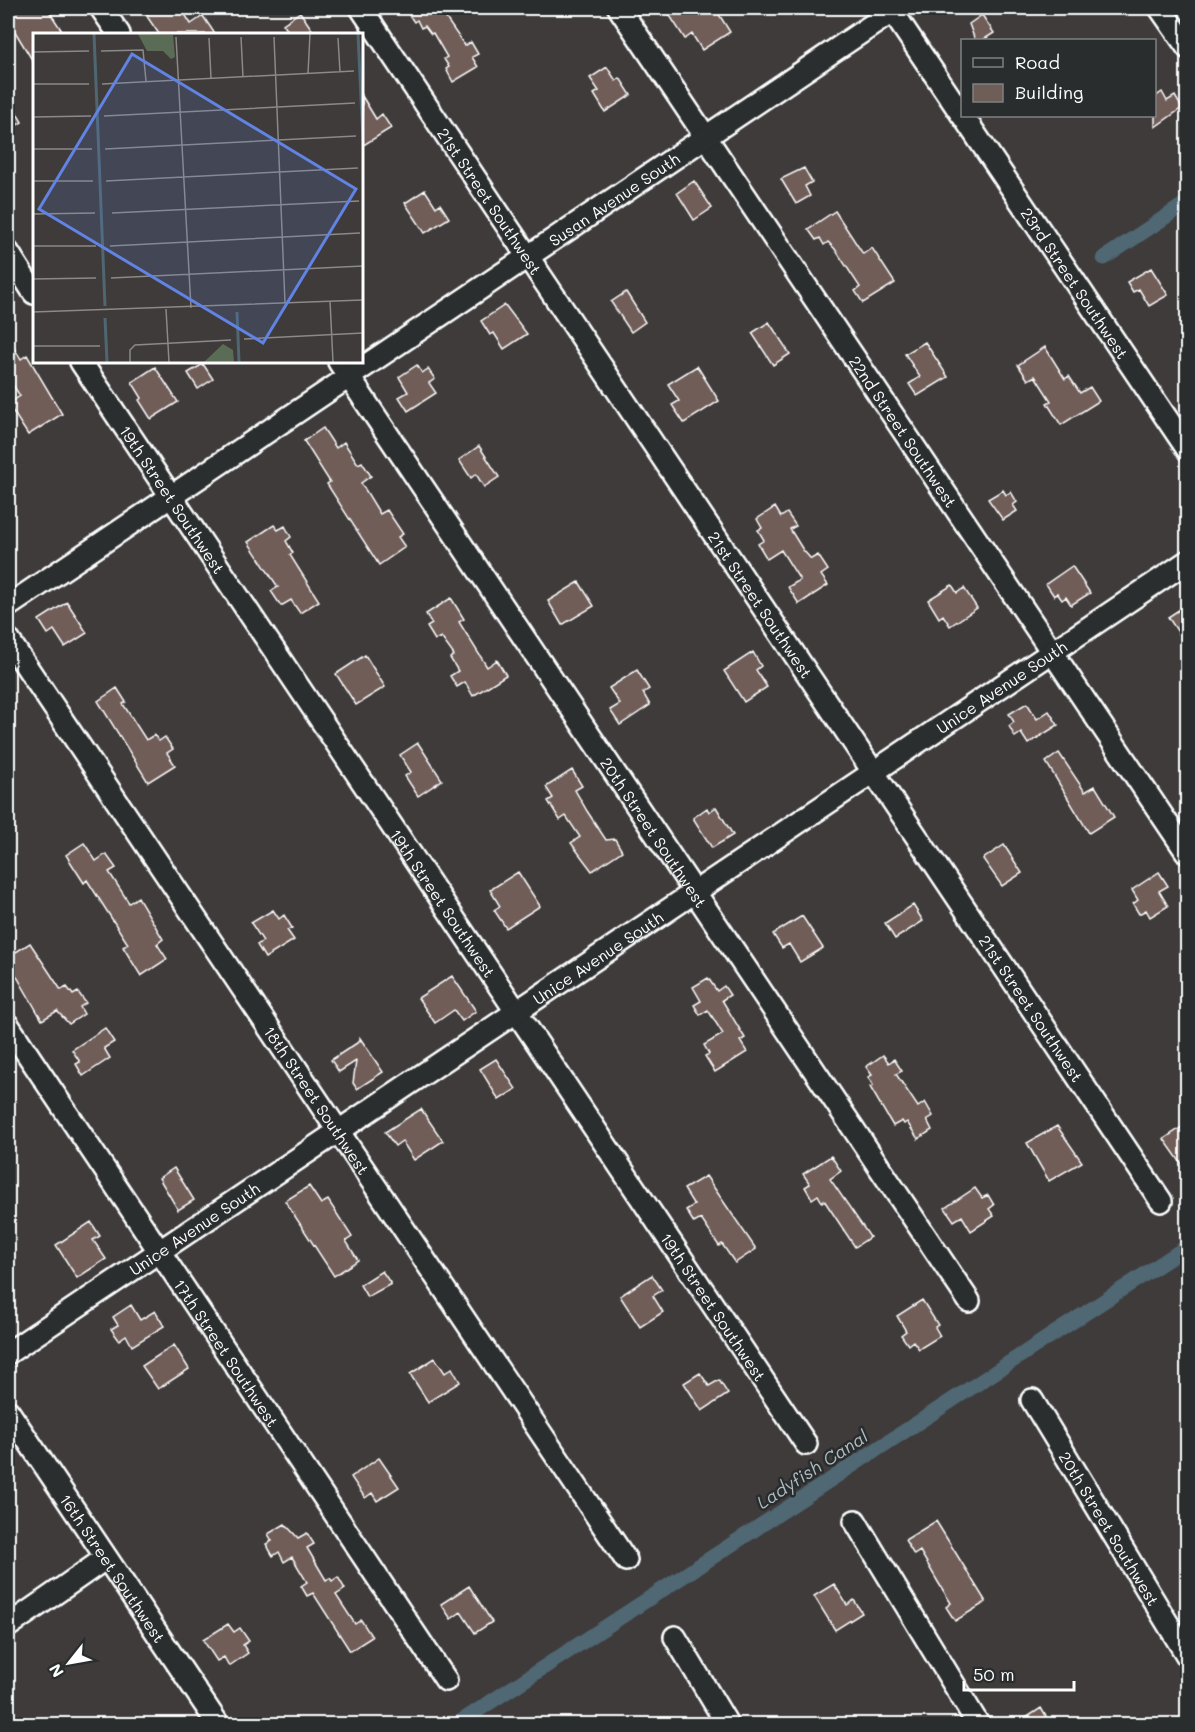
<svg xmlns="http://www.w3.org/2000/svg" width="1195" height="1732" font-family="Mali,sans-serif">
<rect width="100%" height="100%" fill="#3f3b3b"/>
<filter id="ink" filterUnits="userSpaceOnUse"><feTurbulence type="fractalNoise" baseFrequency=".0167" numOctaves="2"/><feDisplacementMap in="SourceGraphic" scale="12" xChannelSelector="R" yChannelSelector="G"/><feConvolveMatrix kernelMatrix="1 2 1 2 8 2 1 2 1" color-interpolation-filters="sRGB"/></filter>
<g filter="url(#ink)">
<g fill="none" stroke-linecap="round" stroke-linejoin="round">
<path stroke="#4f6773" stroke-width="15" d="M1104,258l84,-56
M457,1724l731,-478"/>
</g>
<path fill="#6f5d58" stroke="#fff" stroke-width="1.5" d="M18,8h29l17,26h-30v29l-26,-43v-6z
M157,8h24l10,16 12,-8 12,18h-56l-13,-19z
M404,8h49l-10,6 22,32 6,-4 7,12 -6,3 6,10 -25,15 -7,-13 3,-2 -5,-8 3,-2 -14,-24 -2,1 -6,-8 -4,2 -4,-8 -3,2z
M665,8h50l15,24 -28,18 -10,-16 -7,5z
M300,12l15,22h-25l-7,-10z
M982,15l12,18 -11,7h-8l-6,-16z
M607,67l9,14 4,-3 11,17 -26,17 -11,-18 5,-3 -9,-13z
M1162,92l5,9 8,-5 7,12 -27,19v-30z
M362,96l14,23 6,-5 9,14 -29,18z
M8,98l14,24 -14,9z
M804,168l8,14 -7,4 5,10 -14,8 -15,-25z
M694,181l18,27 -18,12 -17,-27z
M425,190l11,17 4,-3 9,14 -24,15 -20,-30z
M835,211l28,43 9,-6 23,35 -32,20 -8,-12 5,-4 -25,-38 -7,-7 -4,3 -4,-7 -4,2 -8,-11z
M1151,268l17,27 -19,11 -10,-17 -6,3 -6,-10z
M626,292l19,30 -14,10 -20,-30z
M505,305l22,29 -23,15 -10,-16 -4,2 -9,-14z
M769,322l21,32 -17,11 -21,-32z
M8,339l13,20 6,-4 35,59 -34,21 -20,-31 12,-8 -12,-19z
M925,342l23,35 -31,19 -8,-12 11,-7 -15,-23z
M1045,347l20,32 4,-3 11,17 10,-6 9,14 -38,24 -14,-22 4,-2 -16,-25 -7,4 -10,-15z
M203,364l10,15 -15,10 -10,-16z
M417,365l5,8 6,-4 7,10 -6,4 7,10 -28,18 -9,-14 9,-5 -9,-15z
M697,366l22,35 -35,22 -12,-18 7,-4 -11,-17z
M155,367l23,35 -27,17 -12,-19 3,-2 -10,-16z
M323,428l13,20 8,-6 14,22 4,-2 9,14 -10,7 19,31 7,-4 16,24 -5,3 7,10 -26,18 -52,-81 3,-2 -26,-41z
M479,446l20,31 -15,10 -8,-13 -5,4 -12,-18z
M1003,490l3,5 5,-3 6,10 -4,3 4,6 -14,9 -15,-21z
M775,507l6,10 6,-4 9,13 -6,3 13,21 8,9 7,-4 10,15 -7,5 7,10 -29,19 -11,-17 12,-7 -19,-30 -14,9 -9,-15 6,-4 -6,-10 4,-2 -5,-9z
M274,525l4,5 7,-4 6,11 -5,4 7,12 -3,2 29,46 -19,12 -9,-13 -10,6 -10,-15 7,-4 -30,-45z
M1072,566l18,27 -19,12 -5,-8 -4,3 -5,-7 -3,3 -8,-12z
M579,582l15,24 -32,19 -14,-24z
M952,585l5,8 7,-5 13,20 -27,18 -7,-11 -4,3 -11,-18z
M451,598l13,21 -5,3 28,45 10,-7 9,15 -33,21 -8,-14 -8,5 -7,-11 8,-5 -8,-13 4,-3 -13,-18 -6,3 -8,-13 5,-3 -6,-10z
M67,602l20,31 -22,14 -11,-17 -6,4 -9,-14z
M1188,604v43l-20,-30z
M753,652l8,14 -5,4 11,17 -23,15 -20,-31z
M365,655l20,32 -29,18 -20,-31z
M637,670l12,19 -6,4 7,12 -30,20 -10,-15 10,-6 -11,-16z
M117,688l9,14 -3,2 23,36 8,-5 5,6 6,-4 8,12 -6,4 8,12 -27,17 -50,-81z
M1027,703l10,16 12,-8 9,14 -30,19 -7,-11 -6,4 -6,-11 5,-4 -5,-8z
M418,743l24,37 -24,16 -13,-20 6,-4 -11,-17z
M1059,753l26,39 10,-6 19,31 -25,16 -43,-71z
M572,770l10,16 -7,4 12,21 19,29 9,-1 7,12 -30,20 -21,-28 9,-6 -14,-21 -6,4 -12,-19 5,-3 -7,-11z
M716,807l17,28 -21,13 -19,-30 14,-10 2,4z
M84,843l12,18 10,-7 10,14 -7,4 20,31 9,-6 25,42 -6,5 10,15 -26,17 -18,-29 5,-3 -41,-64 -3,3 -18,-28z
M1004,845l18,28 -20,13 -19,-27z
M518,872l22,34 -34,22 -12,-18 6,-4 -10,-16z
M1159,872l9,14 -9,5 9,15 -18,11 -4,-7 -7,4 -6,-10 5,-4 -6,-10z
M913,905l10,16 -28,18 -10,-16z
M273,910l6,9 5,-4 8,13 -5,2 7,10 -29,18 -8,-13 6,-4 -12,-18z
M802,916l21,32 -23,14 -11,-18 -7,4 -9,-14z
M30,943l31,47 6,-3 6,8 5,-3 8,11 -6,4 4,7 -15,10 -12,-13 -15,9 -34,-59v-4z
M452,976l24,35 -14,10 -8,-11 -19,13 -17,-25z
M708,978l9,13 7,-5 6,9 -8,5 23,38 -5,3 7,11 -32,20 -10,-16 4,-2 -5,-9 19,-11 -15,-24 -8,5 -6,-10 7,-4 -8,-14z
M105,1028l9,14 -10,6 6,10 -27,18 -7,-12 4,-2 -8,-12z
M360,1038l23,34 -26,17 -4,-6 3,-22 -17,11 -8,-12 29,-19z
M883,1055l6,8 5,-4 8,12 -6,3 22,33 7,-5 8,14 -6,4 5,10 -14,9 -11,-17 -3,2 -2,-3 -9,5 -23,-39 3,-2 -5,-8 4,-2 -6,-8z
M496,1059l20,30 -17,11 -19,-31z
M421,1109l22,32 -29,19 -12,-19 -7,5 -10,-14z
M1188,1123v50l-24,-34z
M1057,1126l25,36 -33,19 -22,-38z
M831,1156l10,15 -11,8 40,58 -15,10 -31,-47 -2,2 -4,-7 -6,4 -7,-12 5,-3 -7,-10z
M174,1168l20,32 -16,10 -19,-32z
M706,1176l50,73 -21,14 -13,-19 -3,2 -18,-27 -7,4 -8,-13 8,-5 -10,-16z
M309,1186l12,18 7,-4 24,37 -6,4 12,19 -24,16 -49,-75z
M975,1188l7,10 6,-3 6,10 -5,4 5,7 -23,15 -9,-15 -8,5 -9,-13z
M91,1222l9,14 -7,4 13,19 -29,19 -21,-33z
M382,1271l9,13 -24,13 -7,-12z
M652,1275l10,15 -9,6 10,16 -23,15 -20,-31z
M922,1300l16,25 -3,2 5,9 -21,13 -6,-8 -5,4 -7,-10 5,-4 -9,-15z
M131,1305l9,15 15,-9 9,15 -32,20 -6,-11 -7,5 -8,-11 7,-4 -5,-8z
M174,1345l15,24 -31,20 -16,-23z
M435,1358l10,15 7,-5 8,14 -32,20 -18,-28z
M700,1373l9,13 10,-6 9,14 -26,17 -18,-28z
M379,1458l20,29 -22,14 -5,-8 -7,5 -14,-21z
M936,1521l50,81 -31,19 -9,-14 5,-4 -13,-21 -18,-31 -6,4 -9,-15z
M285,1524l13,14 9,-5 7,11 -7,4 19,32 4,-2 2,3 6,-4 7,12 -9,6 19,29 6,-4 11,17 -22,14 -37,-58 -6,3 -6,-10 6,-4 -15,-25 -8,5 -5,-10 -6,4 -7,-12 6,-3 -4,-7z
M834,1584l13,21 7,-5 8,13 -27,17 -21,-34z
M469,1586l23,36 -17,11 -14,-21 -10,7 -10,-15z
M228,1624l6,8 6,-4 9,13 -6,4 5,8 -19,13 -5,-9 -7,4 -14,-21z
M1041,1708l10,17h-36z"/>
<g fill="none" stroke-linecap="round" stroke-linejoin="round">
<g stroke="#fff" stroke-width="26">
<g id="minor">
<path d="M101,8l18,26"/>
<path id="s1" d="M361,8l800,1193"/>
<path id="s2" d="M619,8l569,846"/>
<path d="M890,8l72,107"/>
<path d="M1160,8l28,40"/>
<path id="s3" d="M963,116l225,334"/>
<path d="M8,252l26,41"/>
<path id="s4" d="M81,362l725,1082"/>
<path id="s5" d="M339,362l630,939"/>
<path id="s6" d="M8,606l885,-595"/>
<path id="s7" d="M8,639l618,921"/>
<path id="s8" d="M8,1025l438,655"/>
<path id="s9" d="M8,1353l1180,-792"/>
<path id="s10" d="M1032,1400l156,257"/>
<path id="s11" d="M8,1411l210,313"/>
<path d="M855,1521l123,203"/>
<path d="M8,1626l98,-68"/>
<path d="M675,1637l52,87"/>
</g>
</g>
<use href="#minor" stroke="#2a2d2e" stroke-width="21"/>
</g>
</g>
<g text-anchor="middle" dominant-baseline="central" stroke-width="5" stroke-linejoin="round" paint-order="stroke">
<g font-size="16" fill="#fff" stroke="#2a2d2e">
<text stroke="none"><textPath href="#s6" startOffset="730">Susan Avenue South</textPath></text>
<text stroke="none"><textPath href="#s1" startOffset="232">21st Street Southwest</textPath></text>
<text stroke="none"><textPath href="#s3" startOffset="201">23rd Street Southwest</textPath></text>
<text stroke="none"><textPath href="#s2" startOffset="510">22nd Street Southwest</textPath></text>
<text stroke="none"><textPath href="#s4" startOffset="165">19th Street Southwest</textPath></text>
<text stroke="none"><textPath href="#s1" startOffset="718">21st Street Southwest</textPath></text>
<text stroke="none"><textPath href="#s9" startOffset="1196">Unice Avenue South</textPath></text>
<text stroke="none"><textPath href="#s5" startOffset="566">20th Street Southwest</textPath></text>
<text stroke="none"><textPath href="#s4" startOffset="651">19th Street Southwest</textPath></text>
<text stroke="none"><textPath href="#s9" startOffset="710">Unice Avenue South</textPath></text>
<text stroke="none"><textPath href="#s1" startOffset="1204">21st Street Southwest</textPath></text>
<text stroke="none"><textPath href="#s7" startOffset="555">18th Street Southwest</textPath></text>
<text stroke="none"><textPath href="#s9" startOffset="224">Unice Avenue South</textPath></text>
<text stroke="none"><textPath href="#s4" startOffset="1137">19th Street Southwest</textPath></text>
<text stroke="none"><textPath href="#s8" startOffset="394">17th Street Southwest</textPath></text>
<text stroke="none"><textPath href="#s10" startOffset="150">20th Street Southwest</textPath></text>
<text stroke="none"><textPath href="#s11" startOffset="189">16th Street Southwest</textPath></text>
</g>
<g font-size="18" font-style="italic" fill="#b0bbc0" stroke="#2a2d2e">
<text transform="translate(812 1469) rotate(-33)">Ladyfish Canal</text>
</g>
</g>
<g transform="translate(33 33)">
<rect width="330" height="330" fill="#3f3b3b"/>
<path d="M105,1l35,1 2,22 -4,2 -8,-8h-16zM190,311l10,6 1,12h-30z" fill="#5a6c55"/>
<path fill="none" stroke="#4f6773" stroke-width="3" d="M61,1l11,272M325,1l5,107M204,279l2,50M72,285l2,44"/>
<path fill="none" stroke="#8c8989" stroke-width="1.5" d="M143,4l15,271M208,4l2,40M241,4l11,266M176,5l2,40M305,5l2,34M68,18l42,-1 3,31M0,19l56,-1M275,40l2,-39M0,51h56M69,51l252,-13M71,83l251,-13M0,84l58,-1M0,116h59M72,116l251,-13M0,148h60M73,148l252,-13M79,180l247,-12M0,181l62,-1M0,213h63M77,213l250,-13M78,245l252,-12M0,246l63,-1M297,268l3,61M133,276l3,53M0,279l330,-12M211,306l119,-6M0,313h67M97,329v-12l5,-5 96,-5"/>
<path fill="#6183e4" fill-opacity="0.15" stroke="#6183e4" stroke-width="3" d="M99,21l224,135 -93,154 -224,-134z"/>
<rect width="330" height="330" fill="none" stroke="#fff" stroke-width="3"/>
</g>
<rect width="1195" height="1732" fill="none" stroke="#2a2d2e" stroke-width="30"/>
<rect x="15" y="15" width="1165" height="1702" fill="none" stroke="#fff" stroke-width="2" filter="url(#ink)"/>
<rect x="961" y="39" width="195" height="78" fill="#2a2d2e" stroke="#7f8182" stroke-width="1.5"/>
<rect x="973" y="58" width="30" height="9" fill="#2a2d2e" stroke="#7f8182" stroke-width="1.5"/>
<text x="1015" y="69" font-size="18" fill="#ffffff">Road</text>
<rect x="973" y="84" width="30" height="18" fill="#6f5d58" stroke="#7f8182" stroke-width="1.5"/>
<text x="1015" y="99" font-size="18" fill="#ffffff">Building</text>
<g transform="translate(69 1663) rotate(239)" stroke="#2a2d2e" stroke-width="4.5" paint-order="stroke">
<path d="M0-4.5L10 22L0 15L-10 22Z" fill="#ffffff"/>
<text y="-9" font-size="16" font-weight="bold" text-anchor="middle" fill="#ffffff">N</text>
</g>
<path d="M964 1681v9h110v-9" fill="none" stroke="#ffffff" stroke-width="3"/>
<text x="973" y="1681" font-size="18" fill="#ffffff" stroke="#2a2d2e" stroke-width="4.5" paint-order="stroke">50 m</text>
</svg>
